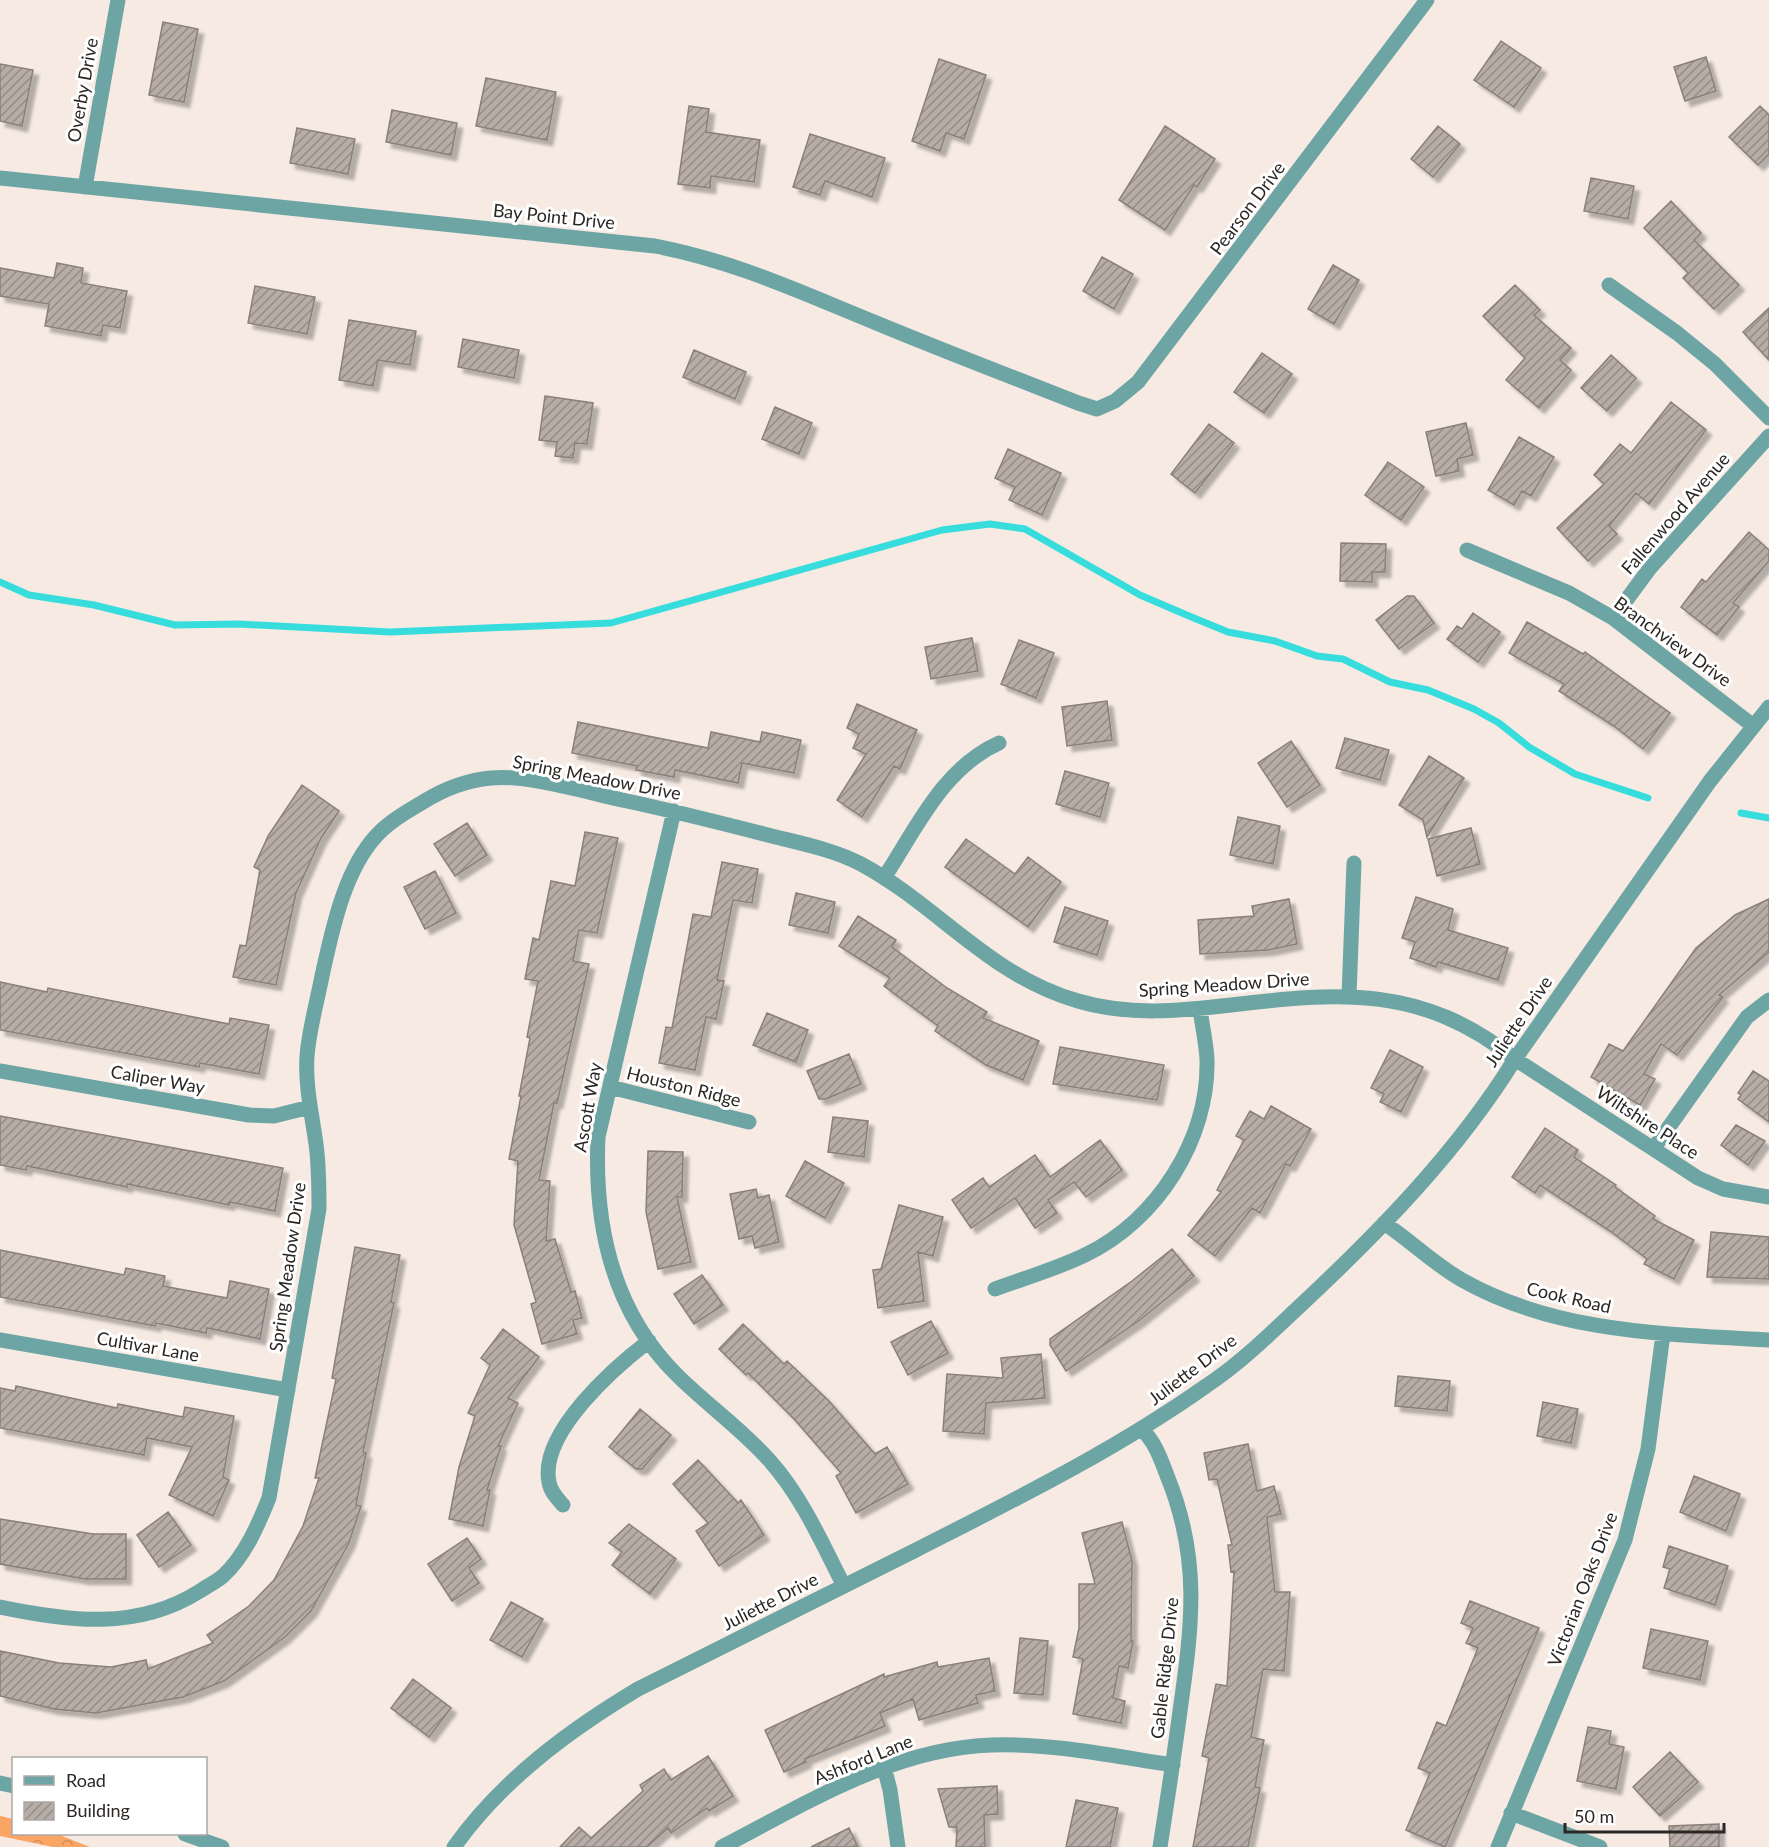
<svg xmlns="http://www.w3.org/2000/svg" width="1769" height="1847" font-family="Lato,sans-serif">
<defs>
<pattern id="forest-crowns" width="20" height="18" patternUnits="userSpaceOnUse" patternTransform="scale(1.5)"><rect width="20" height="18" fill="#faa563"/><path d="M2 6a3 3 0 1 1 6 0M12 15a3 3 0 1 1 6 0" fill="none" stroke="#d68e56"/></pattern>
<pattern id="building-hatch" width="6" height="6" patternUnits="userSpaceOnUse" patternTransform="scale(1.5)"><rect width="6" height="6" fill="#b7ada6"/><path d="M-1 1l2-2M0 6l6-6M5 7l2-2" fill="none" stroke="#958d87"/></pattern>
<filter id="shadow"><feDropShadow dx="5.5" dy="5.5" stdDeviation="1.5" flood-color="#0004"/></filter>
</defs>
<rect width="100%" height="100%" fill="#f6eae3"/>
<path fill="url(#forest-crowns)" d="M0,1816l13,3 1,15h43l33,13h-37l-53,-11z"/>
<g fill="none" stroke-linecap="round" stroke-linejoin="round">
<path stroke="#37dddc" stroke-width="7" d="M0,582l29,13 65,10 81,20 64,-1 151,8 221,-9 331,-93 48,-6 35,5 115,66 49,21 39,16 47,9 42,15 26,3 47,23 38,8 46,19 25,14 30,24 46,27 73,24
M1741,813l28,5"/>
</g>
<path fill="url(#building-hatch)" stroke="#8a8079" stroke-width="1.5" filter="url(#shadow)" d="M163,22l35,7 -14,73 -35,-7z
M1501,41l40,27 -27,39 -40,-27z
M1706,57l10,34 -31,10 -11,-34z
M939,59l47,16 -22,64 -18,-6 -6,18 -28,-10z
M0,64l33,6 -11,56 -22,-5z
M486,78l70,14 -9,48 -71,-14z
M689,106l20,3 -3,23 54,8 -6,42 -43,-6 -1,12 -32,-4z
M1760,106l9,9v39l-11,11 -29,-28z
M392,110l65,13 -6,32 -65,-13z
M1165,126l50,33 -18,28 -3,-2 -29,45 -46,-30z
M1438,126l22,18 -27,33 -22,-18z
M297,128l58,11 -7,35 -58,-11z
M810,134l75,24 -13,39 -47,-16 -5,14 -27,-8z
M1591,178l43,8 -6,33 -44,-8z
M1671,201l30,32 -7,7 45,45 -25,24 -31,-31 5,-5 -44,-45z
M1102,257l31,17 -19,35 -31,-18z
M57,263l26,5 -2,15 46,8 -7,37 -17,-3 -2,11 -56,-10 4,-22 -49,-8v-28l54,10z
M1333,265l26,15 -25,44 -26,-15z
M1515,285l25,25 -6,5 37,33 -11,12 11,10 -32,38 -33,-28 19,-22 -42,-42z
M255,286l60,11 -8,37 -59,-11z
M1769,308v52l-26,-28z
M349,320l67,11 -6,34 -32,-5 -5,26 -34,-6z
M463,339l56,11 -5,28 -56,-11z
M694,350l52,22 -11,27 -52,-22z
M1262,353l30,21 -28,39 -30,-21z
M1611,355l25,23 -29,33 -26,-23z
M545,396l48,7 -6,41 -12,-1 -2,15 -18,-2 2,-14 -18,-2z
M1671,402l35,28 -57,74 -13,-11 -27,33 8,8 -29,27 -31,-33 47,-44 -10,-9 26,-31 11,9z
M775,407l37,16 -13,31 -37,-15z
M1466,423l7,32 -16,4 2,12 -23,5 -10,-44z
M1209,424l25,19 -39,50 -24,-19z
M1519,437l35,20 -23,39 -9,-5 -8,14 -26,-15z
M1008,449l53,24 -19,42 -33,-15 6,-13 -20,-9z
M1388,462l36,25 -23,33 -36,-25z
M1749,532l20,18v11l-36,42 6,4 -22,28 -36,-28 21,-28 4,3z
M1341,543l45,1 -1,28h-13v10l-32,-1z
M1407,596h7l20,27 -35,26 -23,-29z
M1473,613l27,19 -22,30 -31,-23 10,-13 5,3z
M1527,622l56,32 2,-2 85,61 -27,36 -29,-23 -55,-35 5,-7 -55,-31z
M972,638l6,33 -47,8 -6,-32z
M1019,640l35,13 -18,45 -35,-14z
M1107,701l5,39 -45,6 -5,-39z
M857,704l60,26 -17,39 -6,-3 -32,51 -25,-17 29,-46 -13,-6 6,-14 -12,-6z
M578,722l130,26 3,-16 49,10 2,-10 39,8 -7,33 -52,-10 -4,20 -63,-13 -1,7 -38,-7 1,-4 -65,-13z
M1345,738l44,12 -9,30 -44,-12z
M1291,741l29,44 -33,22 -29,-44z
M1429,756l35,22 -37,59 -4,-17 -24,-15z
M1065,771l44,12 -9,34 -44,-13z
M302,785l37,26 -18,27 -25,55 -20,92 -43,-8 7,-32 6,1 14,-76 -6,-3 14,-31z
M1238,817l42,9 -7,38 -43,-9z
M467,823l20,32 -32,21 -21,-32z
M1471,828l9,36 -43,12 -9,-37z
M585,832l33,6 -21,95 -18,-3 -6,31 16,3 -32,139h-3l-15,77 11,1 -4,60 9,-2 16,53 4,-1 7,27 -9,2 4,14 -35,10 -11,-40 5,-2 -22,-77 4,-64 -9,-2 12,-63h-2l11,-58 -3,-1 11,-56 -13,-2 8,-41 6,2 12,-59 24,5z
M966,839l49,35 13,-17 33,25 -33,45 -83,-60z
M722,862l36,7 -6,34 -19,-3 -16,80 7,1 -8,38 -10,-2 -11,53 -36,-7 7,-36 6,1 21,-114 18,3z
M435,871l21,42 -31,16 -21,-42z
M796,893l39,9 -7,31 -39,-8z
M1416,897l37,12 -5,21 60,18 -10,32 -60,-18 -2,5 -26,-9 5,-16 -13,-4z
M1289,899l8,45 -29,6 -68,4 -2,-34 56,-4 -2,-10z
M1769,899v53l-50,43 4,2 -46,58 -16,-11 -17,30 11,5 -15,26 -49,-28 18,-33 14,7 73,-103 39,-33z
M1065,907l43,14 -11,34 -43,-13z
M858,916l38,24 -4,7 55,41 40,24 -4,6 56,23 -16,39 -37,-15 -51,-34 3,-5 -54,-40 6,-8 -51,-32z
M0,982l47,10 1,-4 181,36 1,-6 39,7 -10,49 -59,-11 -1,4 -199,-37z
M767,1013l41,17 -12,32 -43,-17z
M1060,1047l104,18 -7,35 -104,-16z
M1390,1050l33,17 -22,45 -21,-10 4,-8 -13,-6z
M849,1054l12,30 -35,15h-7l-12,-28z
M1753,1071l16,10v41l-31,-23 3,-4 -3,-2z
M1271,1106l40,23 -21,37 -4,-2 -26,49 -8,-5 -37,48 -27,-21 33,-43 -4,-2 27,-50 -8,-4 14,-25 14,8z
M0,1116l283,52 -8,43 -45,-9 -1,3 -102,-21v3l-100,-21 -1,4 -26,-5z
M833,1117l35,4 -4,36 -36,-5z
M1736,1125l29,16 -17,24 -27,-20z
M1545,1128l33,22 -4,7 42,28 -1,2 40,29 -2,3 41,21 -20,39 -30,-15 3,-5 -37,-28 -70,-46 -5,8 -23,-16z
M1100,1140l22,30 -36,27 -12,-15 -26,18 9,13 -22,15 -20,-30 -44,30 -19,-28 31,-22 6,9 46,-32 15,22z
M648,1151l35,1 -1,45h-5l14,65 -33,7 -12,-57z
M805,1161l39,22 -19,35 -39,-22z
M756,1189l2,9 11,-3 10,47 -24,6 -3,-12 -13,3 -9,-45z
M899,1205l44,12 -10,39 -15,-4 6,49 -46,7 -5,-38 8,-1z
M1711,1232l58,5v42l-62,-2z
M355,1247l45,8 -9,47 3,1 -31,149 3,1 -10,52 5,1 -12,37 -38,68 -26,26 -61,44 -41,16 -87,16 -42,-4 -54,-13v-45l59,12 52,4 35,-7 2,9 65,-26 -6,-8 42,-29 25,-26 29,-54 16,-48h-4l21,-99 -4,-1z
M1172,1249l22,27 -54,44 -74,51 -16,-26v-6l82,-58z
M0,1250l124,25 2,-7 39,8 -2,10 64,12 3,-17 39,8 -9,50 -53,-11 -1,5 -50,-10 -1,3 -155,-29z
M702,1275l21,30 -29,19 -20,-30z
M931,1321l17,32 -40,22 -17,-33z
M743,1324l41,40 3,-3 42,40 46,53 12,-7 21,37 -52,29 -20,-37 5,-3 -46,-53 -47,-47 -2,2 -27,-26z
M503,1329l36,28 -31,41 10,5 -20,43h3l-14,44h3l-7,36 -34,-7 10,-52 16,-51 -7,-3 22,-48 -9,-7z
M1041,1354l4,44 -59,5 -2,31 -41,-3 4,-57 56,4 -2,-20z
M1398,1376l52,5 -3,30 -52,-5z
M16,1386l101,22 1,-4 65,13 2,-10 49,9 -11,61 6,3 -16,36 -44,-21 23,-48 -45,-9 -3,17 -144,-27v-40l15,3z
M1543,1402l35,7 -7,34 -34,-7z
M640,1409l31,26 -29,34h-6l-27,-22z
M1248,1444l9,47 17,-5 7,28 -14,3 8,75h15l-6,79 -21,-2 -12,68 13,3 -9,47 5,1 -12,59h-55l16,-89 -7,-2 14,-72 11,2 7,-115 -3,1 -3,-27h4l-15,-66 -8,1 -5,-27z
M698,1460l40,43 3,-3 23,35 -45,31 -23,-35 12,-8 -35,-39z
M1694,1476l46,18 -14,37 -46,-19z
M168,1512l23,33 -32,22 -22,-32z
M0,1519l93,15h33v45h-41l-85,-15z
M1122,1522l10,39 -1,80h2l-5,27 -9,-2 -6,32 12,3 -4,22 -48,-9 10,-55 -10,-2 6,-29v-44h16l-13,-51z
M629,1524l47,35 -26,35 -38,-29 10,-13 -13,-9z
M467,1538l14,21 -12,9 10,15 -27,18 -24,-37z
M1669,1546l59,20 -13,39 -51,-17 6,-19 -7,-2z
M1470,1601l69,27 -94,219 -39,-17 24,-57 -12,-5 19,-46 9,4 32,-78 -12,-5 7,-15 -12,-5z
M511,1602l32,17 -21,38 -32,-17z
M1651,1629l57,12 -8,39 -57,-12z
M1020,1638l28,3 -5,54 -29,-2z
M989,1658l6,33 -19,4 2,8 -59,17 -6,-21 -33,14 5,13 -80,33 1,3 -22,10 -19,-42 119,-56v3l53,-15 1,5z
M413,1679l38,29 -22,29 -38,-29z
M1588,1727l23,4 -2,13 15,3 -8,42 -39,-8z
M1670,1752l28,30 -38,34 -27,-29z
M708,1756l25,40 -24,15 -2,-3 -36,25 -3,-5 -21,19h-87l19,-20 12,11 52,-47 -3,-6 24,-16 7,11z
M997,1786l1,28 -14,1 1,32h-29l1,-20h-8l-11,-38z
M1076,1800l42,8 -8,39h-44z
M1719,1824v23h-49l-1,-21z
M849,1828l9,19h-47z"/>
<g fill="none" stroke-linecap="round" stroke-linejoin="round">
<path stroke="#6da5a4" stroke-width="15" d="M0,178l655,68c79,15 145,46 219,76 67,28 136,54 204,81l19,6 18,-8 23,-19 289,-382
M85,187l33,-187
M1609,285l68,48 38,31 54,54
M1467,550l102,43 44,25 139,107
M1613,618l37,-50 119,-132
M674,811l-76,326c-4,88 14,174 79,238 30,30 65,54 93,86 32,36 52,82 74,125
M884,878c32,-49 59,-110 115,-135
M1349,996l5,-133
M0,1071l249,44 25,1 36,-9
M610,1087l139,35
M1654,1148l93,-131 22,-17
M1384,1223c27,18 50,41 78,57 94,53 202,54 307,60
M995,1289c30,-11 61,-20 90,-34 72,-34 124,-116 122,-196 -1,-17 -5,-34 -7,-50
M0,1340l288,50
M1142,1430c13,11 20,32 26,48 33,82 24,148 12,233 -6,46 -13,91 -20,136
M563,1505c-6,-7 -13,-14 -14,-23 -10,-49 66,-115 100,-141
M0,1607c69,14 137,24 200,-16 7,-5 16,-9 23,-15 22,-20 35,-51 46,-78l50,-289c0,-22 0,-43 -3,-65 -4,-29 -11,-59 -9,-88 2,-26 10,-54 15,-80 10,-45 22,-106 55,-141 13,-14 31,-24 46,-33 21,-13 45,-22 68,-24 37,-4 98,15 136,23 47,10 94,22 141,34 31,8 64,14 93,29 78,42 127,111 217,137 51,15 102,10 153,4 110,-13 191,-20 284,54l183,119 25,11 46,8
M884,1767l6,23 8,57
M0,1783l14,3
M1511,1813l89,34
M185,1834l37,13
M454,1847c48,-67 114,-116 184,-158 92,-46 184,-92 276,-138 100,-51 200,-100 292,-165 35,-23 66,-54 96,-82 79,-74 156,-153 213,-245l195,-278 59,-74
M722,1847c85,-44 172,-99 270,-102 60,-2 121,11 181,20
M1498,1847l127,-307 23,-91 15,-115"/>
</g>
<g text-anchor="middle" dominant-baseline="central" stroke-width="6" stroke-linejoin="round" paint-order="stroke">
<g font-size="18" fill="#2b2724" stroke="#fff">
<text transform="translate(82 90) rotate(-80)">Overby Drive</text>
<text transform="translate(1247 208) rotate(-53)">Pearson Drive</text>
<text transform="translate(554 216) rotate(6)">Bay Point Drive</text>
<text transform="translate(1675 513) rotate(-49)">Fallenwood Avenue</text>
<text transform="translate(1673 641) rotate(36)">Branchview Drive</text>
<text transform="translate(597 777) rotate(11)">Spring Meadow Drive</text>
<text transform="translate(1224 984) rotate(-4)">Spring Meadow Drive</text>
<text transform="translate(1518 1021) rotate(-56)">Juliette Drive</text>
<text transform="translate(158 1079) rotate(10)">Caliper Way</text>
<text transform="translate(684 1086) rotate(14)">Houston Ridge</text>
<text transform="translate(587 1107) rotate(-80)">Ascott Way</text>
<text transform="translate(1648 1122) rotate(33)">Wiltshire Place</text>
<text transform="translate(287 1267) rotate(-82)">Spring Meadow Drive</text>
<text transform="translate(1569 1297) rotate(13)">Cook Road</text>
<text transform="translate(148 1346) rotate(10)">Cultivar Lane</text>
<text transform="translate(1192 1369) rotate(-37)">Juliette Drive</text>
<text transform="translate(1582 1589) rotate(-69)">Victorian Oaks Drive</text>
<text transform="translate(770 1601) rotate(-27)">Juliette Drive</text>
<text transform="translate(1164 1668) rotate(-84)">Gable Ridge Drive</text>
<text transform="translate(863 1759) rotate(-22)">Ashford Lane</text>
</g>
</g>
<rect x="12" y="1757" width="195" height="78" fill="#ffffff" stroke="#aaa9a7" stroke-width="1.5"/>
<rect x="24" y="1776" width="30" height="9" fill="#6da5a4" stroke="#aaa9a7" stroke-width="1.5"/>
<text x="66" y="1787" font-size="18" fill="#2b2724">Road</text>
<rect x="24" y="1802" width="30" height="18" fill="url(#building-hatch)" stroke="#aaa9a7" stroke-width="1.5"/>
<text x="66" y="1817" font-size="18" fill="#2b2724">Building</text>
<path d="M1565 1823v9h159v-9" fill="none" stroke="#2b2724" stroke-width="3"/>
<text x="1574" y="1823" font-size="18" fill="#2b2724" stroke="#ffffff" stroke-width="4.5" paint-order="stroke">50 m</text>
</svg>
